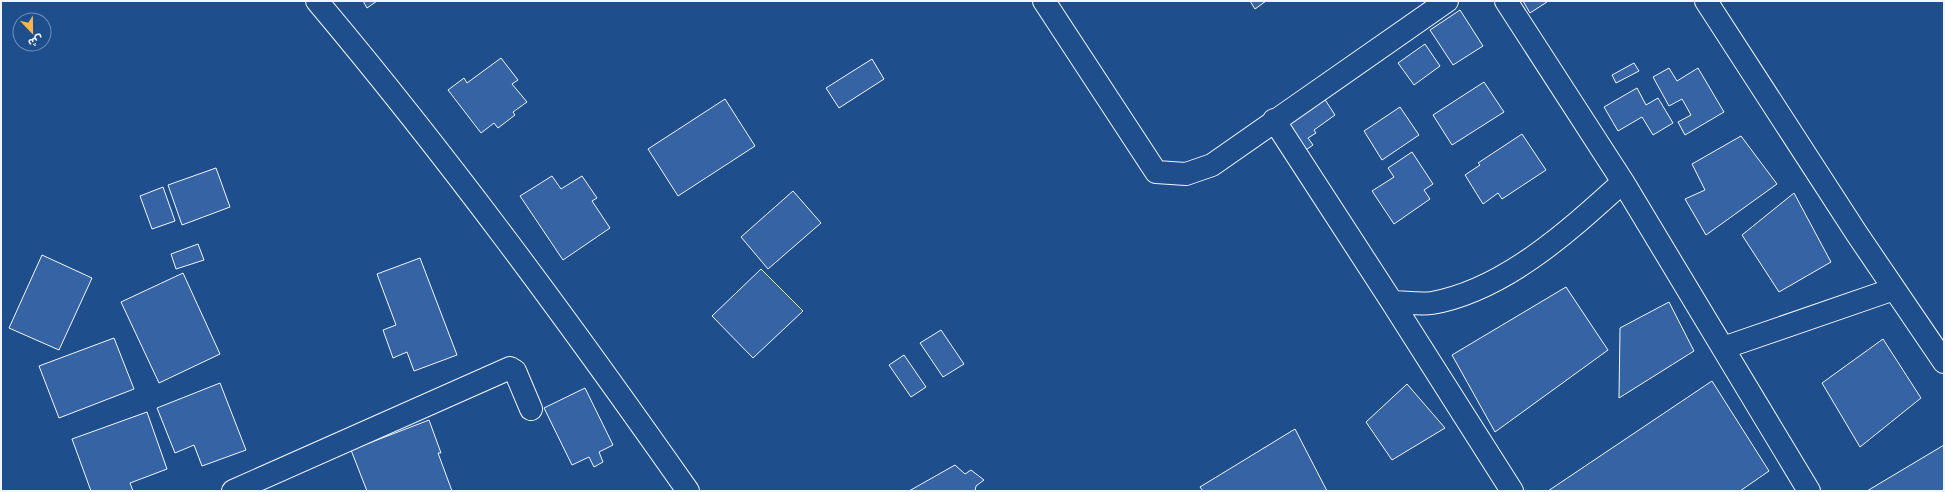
<svg xmlns="http://www.w3.org/2000/svg" width="1945" height="492" font-family="Lato,'Noto Sans Arabic',sans-serif">
<rect width="100%" height="100%" fill="#1f4e8c"/>
<path fill="#3563a3" stroke="#f2f6ff" d="M363,1h14l-10,7z
M1250,1h16l-11,8z
M1523,1h24v1l-17,11z
M1460,10l23,36 -30,19 -23,-35z
M1425,44l15,22 -26,19 -16,-22z
M501,58l17,22 -6,4 15,18 -14,10 2,3 -17,13 -4,-5 -13,10 -33,-43 16,-12 3,5z
M872,59l12,20 -45,29 -13,-20z
M1634,63l5,8 -23,12 -4,-8z
M1669,68l8,13 21,-13 26,44 -39,23 -7,-13 13,-7 -9,-16 -13,7 -16,-29z
M1484,82l20,30 -52,33 -19,-30z
M1637,88l9,17 12,-7 15,25 -20,12 -11,-18 -24,14 -14,-24z
M1322,95l13,20 -21,15 2,3 -8,5 5,7 -10,7 -20,-30z
M725,99l30,47 -77,50 -30,-47z
M1400,107l19,28 -37,25 -18,-29z
M1522,134l24,36 -44,29 -4,-6 -15,11 -18,-29 15,-10 -2,-2z
M1741,136l36,48 -71,51 -21,-36 20,-9 -13,-26z
M1412,152l21,32 -9,6 6,9 -36,25 -22,-33 22,-14 -6,-9z
M216,168l14,39 -48,18 -14,-40z
M552,176l9,13 21,-13 15,22 -5,3 18,27 -47,32 -43,-64z
M163,187l12,34 -23,8 -12,-33z
M793,191l28,32 -53,46 -27,-32z
M1794,193l37,69 -52,30 -37,-57z
M198,244l6,16 -28,9 -5,-15z
M42,255l50,23 -33,72 -50,-22z
M420,258l37,97 -43,16 -7,-19 -14,6 -10,-28 13,-5 -19,-51z
M761,269l42,42 -50,47 -41,-42z
M183,273l37,81 -61,29 -38,-81z
M1566,287l42,63 -113,82 -43,-77z
M1669,302l25,49 -75,47 1,-70z
M941,330l23,34 -21,13 -23,-34z
M114,338l20,51 -75,29 -20,-52z
M1883,339l38,59 -61,49 -38,-64z
M904,355l22,32 -15,10 -22,-32z
M1712,381l57,90 -29,20h-192z
M220,383l26,67 -44,16 -8,-21 -19,8 -18,-45z
M1407,384l38,44 -53,32 -26,-38z
M585,388l28,57 -14,7 4,10 -9,5 -5,-10 -17,8 -28,-57z
M147,412l20,57 -37,14 3,8h-42l-19,-52z
M429,420l12,33h-3l14,38h-85l-16,-41z
M1295,429l32,62h-124l-3,-4z
M1944,445v46h-77z
M955,465l10,9 6,-4 13,10 -8,6 -1,5h-66z"/>
<g fill="none" stroke-linecap="round" stroke-linejoin="round">
<g stroke="#f2f6ff" stroke-width="24">
<path id="street" d="M317,1c132,157 253,322 371,490
M1044,1l112,171 30,2 26,-9 235,-164
M1506,1l117,181 186,309
M1706,1l151,233 87,128
M1274,120l118,182 120,189
M1392,302c12,0 28,3 40,1 73,-13 138,-73 191,-121
M1723,348l171,-59
M233,491l277,-123 5,3 16,38"/>
</g>
<use href="#street" stroke="#1f4e8c" stroke-width="22"/>
</g>
<rect width="1945" height="492" fill="none" stroke="#f2f6ff" stroke-width="4"/>
<g transform="translate(32 32) rotate(158)"><circle r="19" fill="#1f4e8c" stroke="#7391ba"/>
<path d="M0-3L7 15L0 10L-7 15Z" fill="#ffb74d"/>
<text y="-6" font-size="11" font-weight="bold" text-anchor="middle" fill="#f2f6ff">ش</text>
</g>
</svg>
